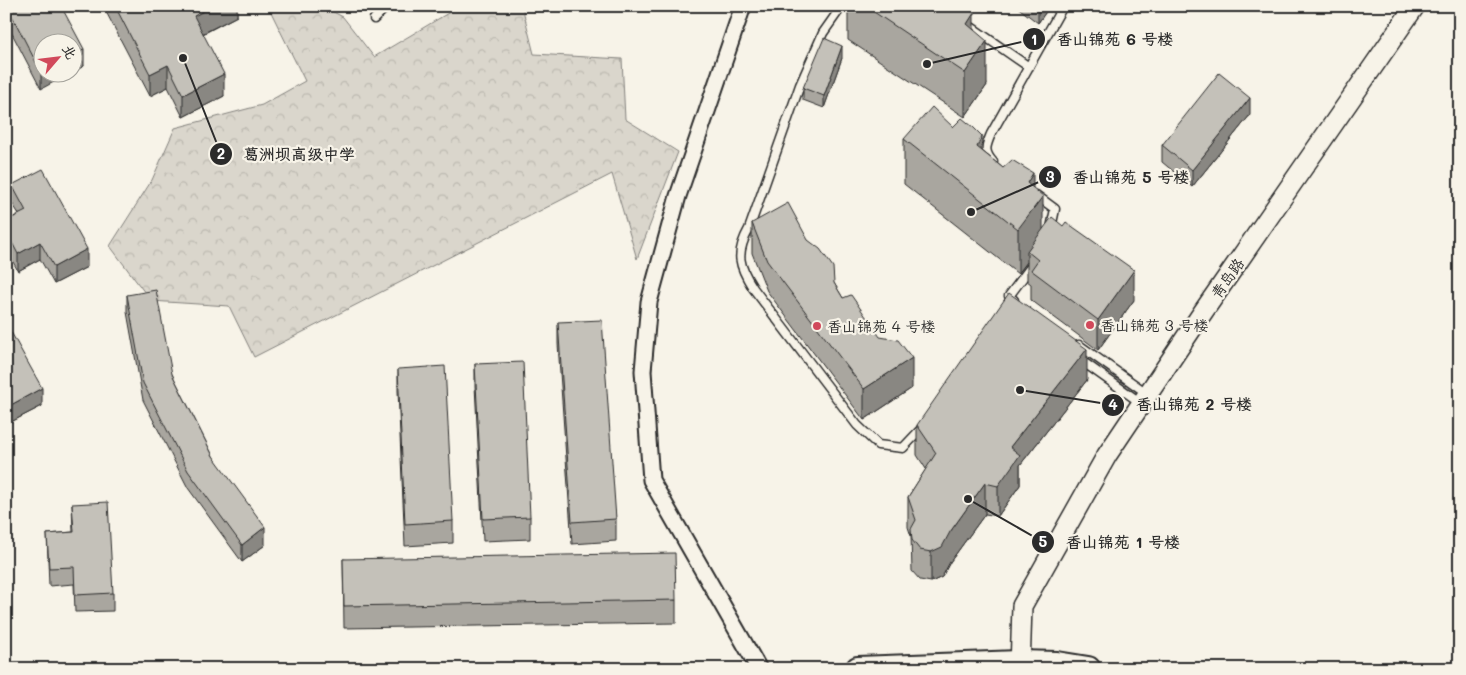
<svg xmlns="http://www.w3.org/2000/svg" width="1466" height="675" font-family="Mali,'LXGW WenKai TC',sans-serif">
<defs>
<pattern id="forest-crowns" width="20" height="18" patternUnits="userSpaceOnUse" patternTransform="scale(1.25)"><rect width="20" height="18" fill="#dad6cc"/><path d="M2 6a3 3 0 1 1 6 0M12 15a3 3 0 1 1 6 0" fill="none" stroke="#bbb8af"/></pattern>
</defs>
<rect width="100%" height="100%" fill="#f7f3e8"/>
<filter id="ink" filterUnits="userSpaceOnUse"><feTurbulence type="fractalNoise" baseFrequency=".02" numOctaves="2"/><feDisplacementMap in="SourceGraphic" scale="10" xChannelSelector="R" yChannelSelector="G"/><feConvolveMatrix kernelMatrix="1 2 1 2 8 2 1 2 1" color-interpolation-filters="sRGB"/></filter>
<g filter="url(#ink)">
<path fill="url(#forest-crowns)" stroke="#82807c" d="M268,6h54l21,11 31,40 86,-51h62l12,48 88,5 3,60 53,33 -41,107 -25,-85 -358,183 -25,-51 -78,-5 -41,-55 42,-66 23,-52 87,-23 43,-24z"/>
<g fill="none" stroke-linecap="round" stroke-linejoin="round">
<g stroke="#2b2b2b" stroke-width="11">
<path id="service" d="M842,6l-19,27 -23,52 -51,144c-14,25 -10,37 4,59l104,137 21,20 25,3 19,-20
M374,19l13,-13
M967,24l62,43
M993,162c-10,-11 -7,-16 -2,-28l72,-128
M1036,195l19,14 -4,19
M1014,300l-5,-4 24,-32
M1079,345l69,49
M1079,359l62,44"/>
</g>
<g stroke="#2b2b2b" stroke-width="19">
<path id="minor" d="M743,6l-65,190 -29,106 -6,69 8,109 108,189"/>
</g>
<g stroke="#2b2b2b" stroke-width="22">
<path id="tertiary" d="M1020,669l2,-63 85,-151 96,-143 212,-306"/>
</g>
<g stroke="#2b2b2b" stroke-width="28">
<path id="primary" d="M858,669l161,-6 38,1 31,5"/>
</g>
<use href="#service" stroke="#f7f3e8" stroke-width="8"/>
<use href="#minor" stroke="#f7f3e8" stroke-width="15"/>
<use href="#tertiary" stroke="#f7f3e8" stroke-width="19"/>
<use href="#primary" stroke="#f7f3e8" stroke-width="24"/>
</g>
<path fill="#a9a69f" stroke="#2b2b2b" d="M6,6h55l23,60 -12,6v-30l-31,47 -35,-67z
M103,6h134v10l-34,18 21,62 -41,21 -15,-30 -18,9z
M848,6h117l9,24 13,55 -22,32 -117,-77z
M1016,6h34l-12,17z
M842,58l-18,50 -21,-8v-12z
M1250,115l-58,72 -30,-25v-17z
M953,127l50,41 30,20 10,41 91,71 -36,50 -67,-50v-16l-4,-3v-19l-9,12 -114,-90v-45z
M12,185l75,82 -33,17 -14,-25 -22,12 -12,-22v-28l13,-7 -7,-11z
M752,223l56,17 26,43 9,15 69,90 -48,32 -97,-129 -15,-38z
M127,295l45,79 41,82 52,89 -23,17 -54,-74 -45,-88 -16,-88z
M558,322l58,197v22l-44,3 -14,-200z
M6,323l36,83 -33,17 -3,-4z
M475,364l55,153v22l-47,2 -8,-155z
M398,369l55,152v22l-48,3 -7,-155z
M1087,380l-67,85v20l-22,31 -13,-2 -35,48 -8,15 -11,5 -11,-2 -8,-9 -1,-35 -3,-9v-30l18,-28 -9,-14v-30z
M72,504l41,89v18l-38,1 -1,-28 -25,2 -2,-52 26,-2z
M343,559l333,41v23l-332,5z"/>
<path fill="#898782" stroke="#2b2b2b" d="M213,6h24v10l-43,22v-22z
M1038,6h12l-12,17z
M974,13v45l-7,-34z
M987,41v44l-22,32v-44z
M842,46v12l-18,50v-12z
M84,49v17l-12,6v-17z
M168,65v22l-18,9v-22z
M42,71v1h30l-31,17v-17z
M224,74v22l-41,21v-22z
M1250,98v17l-58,72v-17z
M982,136v45l-5,-34z
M1033,173v36l10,-13v44l-16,11v11l-9,12v-45l9,-46z
M40,242v17l-22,12v-17z
M87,249v18l-33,17v-17z
M1134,270v30l-36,50v-30z
M1087,349v31l-67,85v20l-22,31v-30l12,-39z
M912,358v30l-48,32v-31z
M42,388v18l-33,17v-17z
M985,483v31l-35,48 -8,15 -11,5v-30l19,-20z
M265,527v18l-23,17v-17z"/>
<path fill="#c4c1b9" stroke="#2b2b2b" d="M7,6h54l23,43 -12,6v-13h-30v29l-1,1z
M115,6h98l-19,10 30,58 -41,21 -15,-30 -18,9z
M865,6h100l9,7 -7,11 20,17 -22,32z
M824,38l18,8 -18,50 -21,-8z
M1219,73l31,25 -58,72 -30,-25z
M932,107l21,20 9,-9 11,9 9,9 -5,11 26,21 9,-8 21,13 -6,10 16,13 -25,33 -114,-90z
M43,169l44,80 -33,18 -14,-25 -22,12 -12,-23v-10l20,-10 -14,-26z
M788,203l20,37 12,9 13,18 1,16 9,15 8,-3 29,42 18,3 14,18 -48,31 -97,-128 -15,-38z
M1052,217l11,9 3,-4 68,48 -36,50 -67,-50 7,-10 -11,-9z
M156,290l16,84 41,82 52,71 -23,18 -54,-74 -45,-88 -16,-88z
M1009,293l78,56 -77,98 10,8 -22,31 -13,-3 -35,49 -8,15 -11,5 -11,-2 -8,-10 -1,-11 5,-9 -8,-23 28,-44 -19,-28z
M602,320l14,199 -44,3 -14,-200z
M6,323l36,65 -33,18 -3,-5z
M523,362l7,155 -47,2 -8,-155z
M445,366l8,155 -48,3 -7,-155z
M108,502l5,91 -38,2 -1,-28 -25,1 -2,-34 27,-2 -2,-28z
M675,553l1,47 -332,6 -1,-47z"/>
</g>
<g fill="#d1495b" stroke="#f7f3e8" stroke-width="2">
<circle cx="1090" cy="325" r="5"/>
<circle cx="817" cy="326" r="5"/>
</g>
<g text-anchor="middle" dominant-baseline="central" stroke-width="4.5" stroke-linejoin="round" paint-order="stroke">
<g font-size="15" fill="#2b2b2b" stroke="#f7f3e8">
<text transform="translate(1227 278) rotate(-55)">青岛路</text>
</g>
<g font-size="15" fill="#2b2b2b" stroke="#f7f3e8" text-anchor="start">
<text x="1100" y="325">香山锦苑 3 号楼</text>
<text x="827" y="326">香山锦苑 4 号楼</text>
</g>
</g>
<path fill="none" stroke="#2b2b2b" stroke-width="2" d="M927 64L1034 39M183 58L221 154M971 212L1050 177M1020 390L1113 405M968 499L1043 542"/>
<g fill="#2b2b2b" stroke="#f7f3e8" stroke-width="2">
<circle cx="927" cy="64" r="5"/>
<circle cx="183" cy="58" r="5"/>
<circle cx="971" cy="212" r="5"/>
<circle cx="1020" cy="390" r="5"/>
<circle cx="968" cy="499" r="5"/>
<circle cx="1034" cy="39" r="12"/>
<circle cx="221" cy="154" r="12"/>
<circle cx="1050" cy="177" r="12"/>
<circle cx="1113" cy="405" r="12"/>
<circle cx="1043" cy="542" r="12"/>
</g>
<g font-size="15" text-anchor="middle" font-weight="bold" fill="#fff">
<text x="1034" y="45">1</text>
<text x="221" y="159">2</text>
<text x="1050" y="182">3</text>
<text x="1113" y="410">4</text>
<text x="1043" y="547">5</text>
</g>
<g font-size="16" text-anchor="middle" font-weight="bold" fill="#2b2b2b" stroke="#f7f3e8" stroke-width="4.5" stroke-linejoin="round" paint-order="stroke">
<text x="1115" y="45">香山锦苑 6 号楼</text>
<text x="299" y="160">葛洲坝高级中学</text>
<text x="1131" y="183">香山锦苑 5 号楼</text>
<text x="1194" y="410">香山锦苑 2 号楼</text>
<text x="1123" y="548">香山锦苑 1 号楼</text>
</g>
<rect width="1466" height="675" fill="none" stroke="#f7f3e8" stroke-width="25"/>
<rect x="12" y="12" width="1441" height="650" fill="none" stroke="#2b2b2b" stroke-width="2" filter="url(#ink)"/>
<g transform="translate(58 58) rotate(62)"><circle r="24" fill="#f7f3e8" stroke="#a5a39c"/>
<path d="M0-4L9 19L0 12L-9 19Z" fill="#d1495b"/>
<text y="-8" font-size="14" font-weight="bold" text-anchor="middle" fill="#2b2b2b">北</text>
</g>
</svg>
